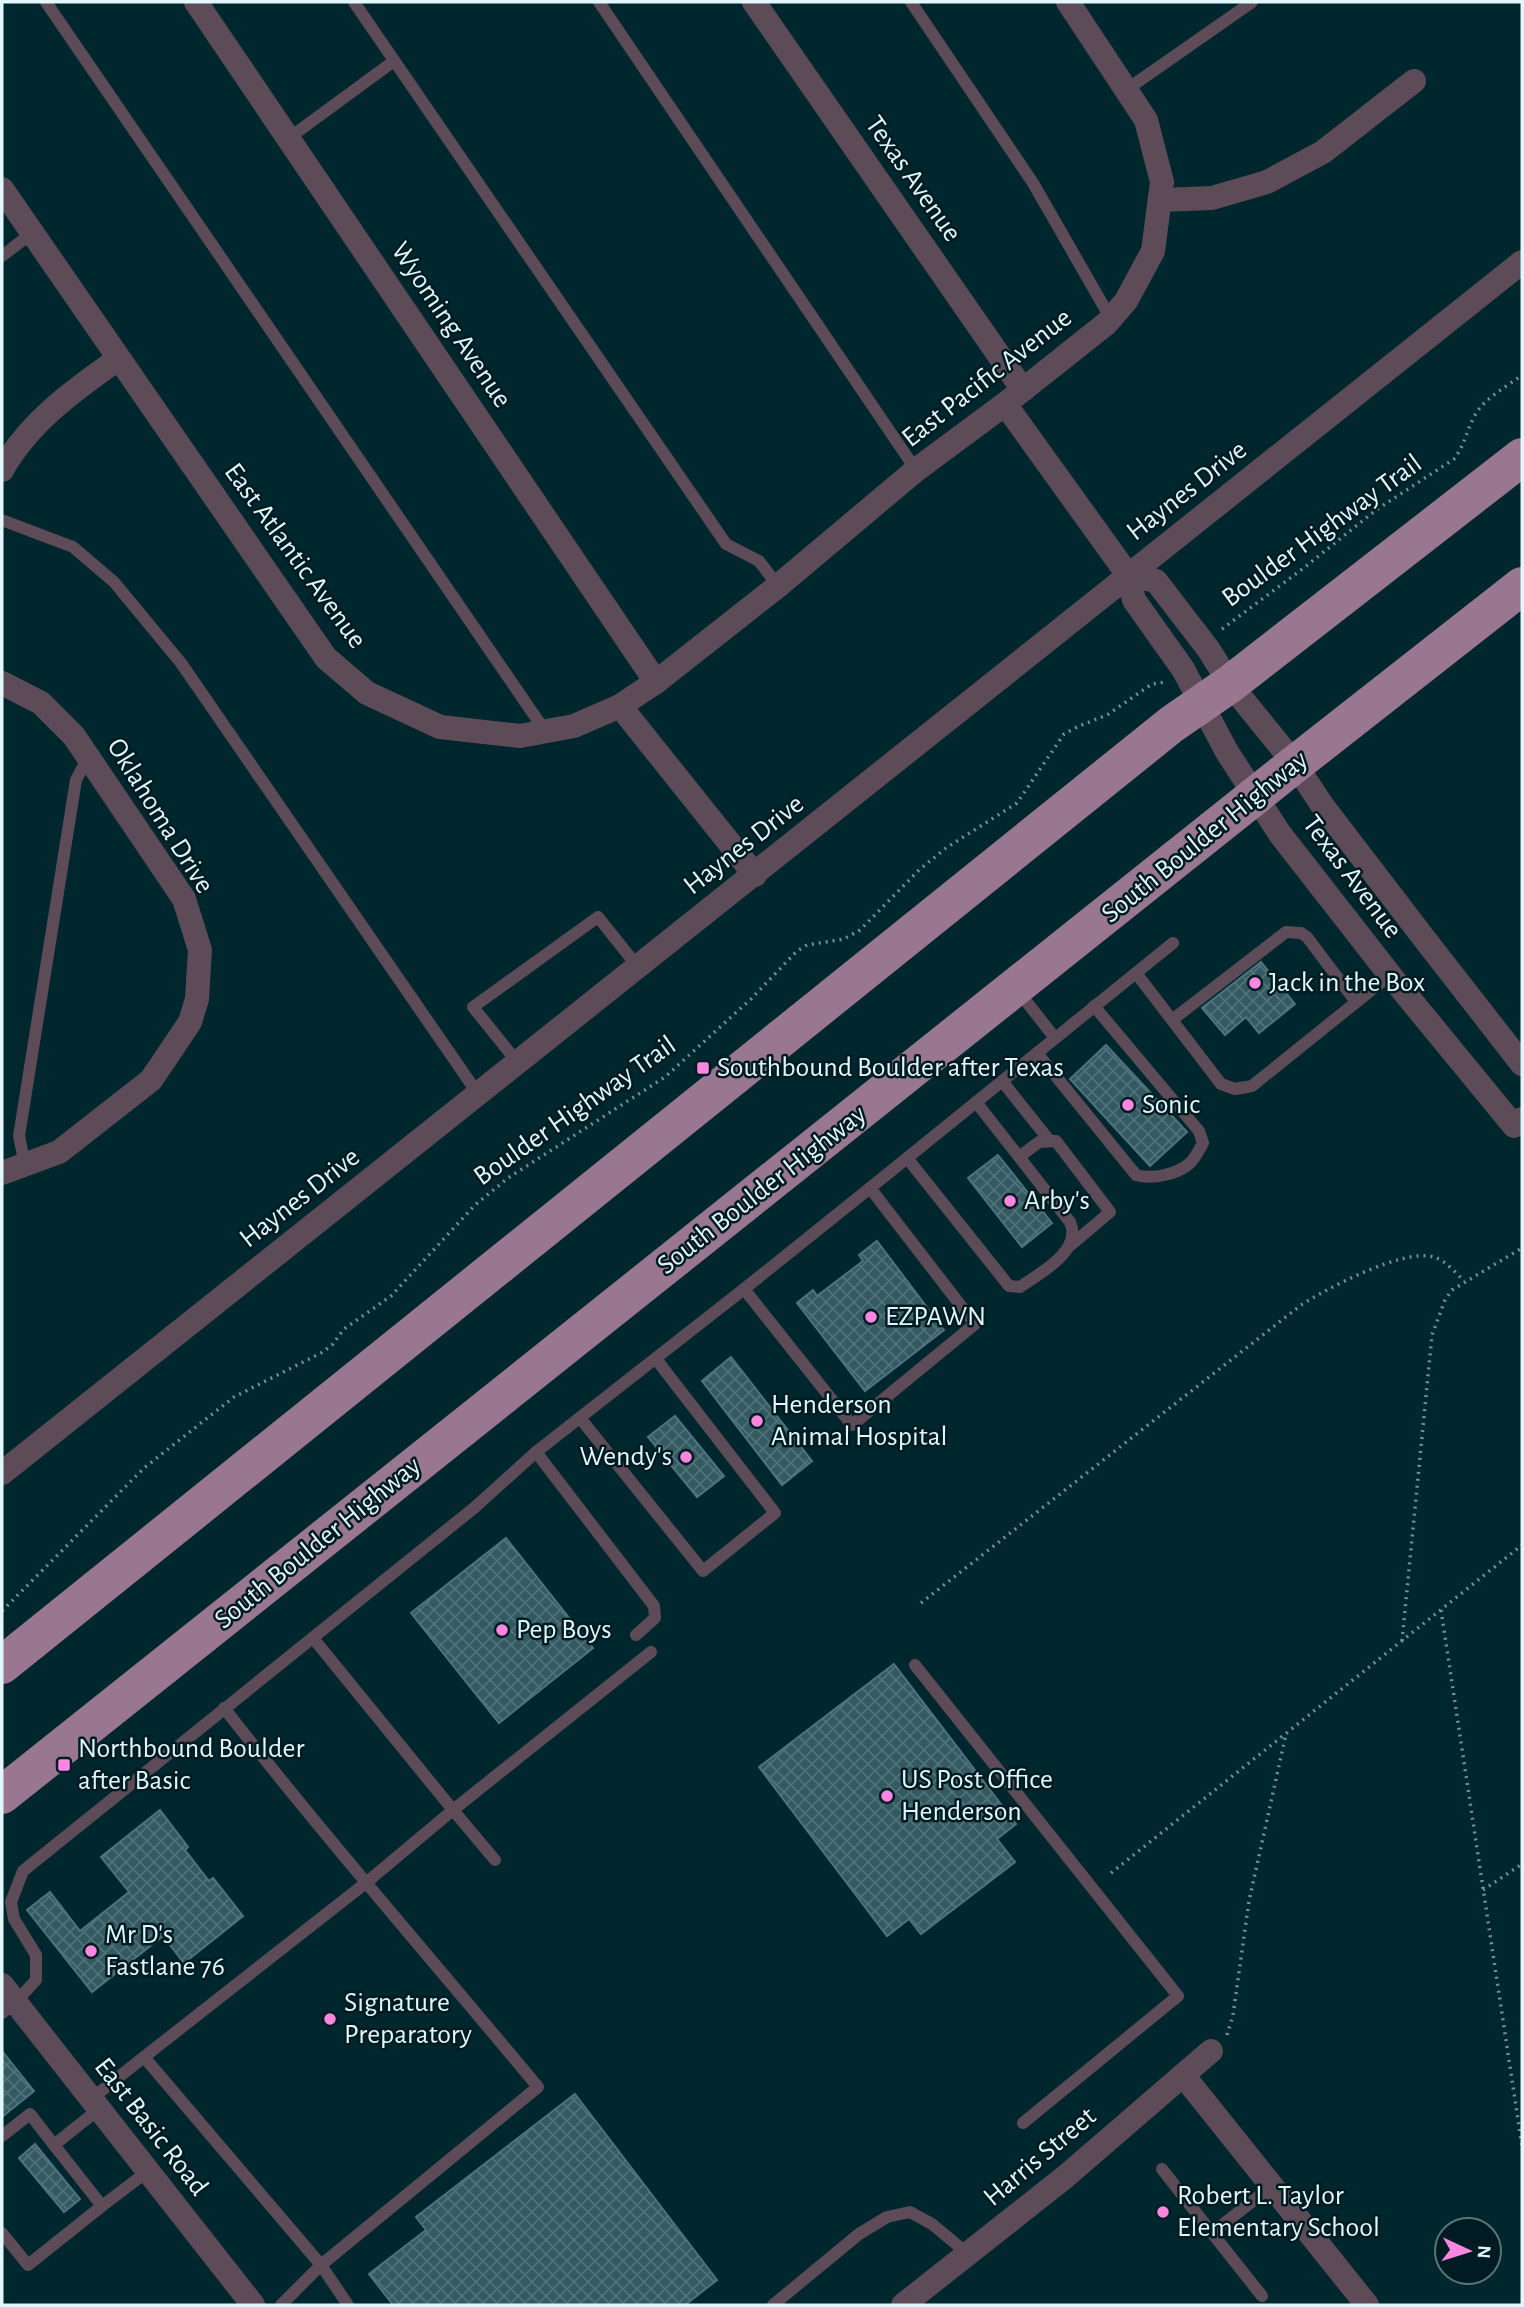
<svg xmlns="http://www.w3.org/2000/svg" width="1524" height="2307" viewBox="0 0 1524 2307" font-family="'Alegreya Sans',sans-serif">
  <defs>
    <pattern id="building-cross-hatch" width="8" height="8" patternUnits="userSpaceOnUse" patternTransform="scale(1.75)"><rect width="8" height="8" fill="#335961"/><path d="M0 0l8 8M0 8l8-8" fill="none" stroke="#507279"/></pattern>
  </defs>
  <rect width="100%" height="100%" fill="#00262e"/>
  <g fill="url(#building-cross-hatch)" stroke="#4d747c" stroke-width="2">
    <polygon points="1261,962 1295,1004 1259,1033 1246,1017 1225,1035 1202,1008"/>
    <polygon points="1106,1045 1187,1132 1150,1166 1070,1079"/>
    <polygon points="998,1155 1052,1223 1022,1247 968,1178"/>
    <polygon points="877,1241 944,1330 865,1391 797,1303 813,1290 817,1296 863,1261 859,1255"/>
    <polygon points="731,1357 812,1461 782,1485 702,1381"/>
    <polygon points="675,1416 724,1476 697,1497 648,1437"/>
    <polygon points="506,1538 593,1648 499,1723 411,1613"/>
    <polygon points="894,1664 1016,1824 997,1839 1015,1862 921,1934 909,1919 887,1936 759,1767"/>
    <polygon points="160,1810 188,1847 185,1850 209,1881 213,1878 243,1916 184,1963 163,1936 92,1992 27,1910 50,1892 80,1931 129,1892 101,1857"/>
    <polygon points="2,2051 34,2091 2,2117"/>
    <polygon points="575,2094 717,2280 685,2305 393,2305 369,2274 426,2230 416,2217"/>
    <polygon points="35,2144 80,2199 64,2212 19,2158"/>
  </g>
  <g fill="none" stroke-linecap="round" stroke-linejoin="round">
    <g stroke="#739096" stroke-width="3.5" stroke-dasharray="2 5" stroke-linecap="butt">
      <path d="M1222 629 1305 567 1376 510 1454 459C1464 446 1466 433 1473 419 1482 399 1505 388 1522 375"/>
      <path d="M921 1603 1301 1305C1328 1288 1403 1248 1434 1257 1446 1261 1456 1273 1464 1281"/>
      <polyline points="1441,1610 1522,2146"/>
      <polyline points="2,1611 144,1468 234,1397 321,1353 332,1345 344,1329 391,1296 475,1205 508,1178 665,1077 751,999 797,951 807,945 844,939 860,930 919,870 946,848 1017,803 1064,734 1079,726 1107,715 1152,684 1165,682"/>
      <polyline points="1402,1641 1432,1335 1445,1300 1452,1290 1522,1248"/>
      <polyline points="1111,1873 1522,1545"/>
      <polyline points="1483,1890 1522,1864"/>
      <polyline points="1227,2035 1233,2015 1249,1901 1286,1734"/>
    </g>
    <g stroke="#5d4c58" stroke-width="12">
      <polyline points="46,2 545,731"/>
      <polyline points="354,2 726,544 759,561 778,586"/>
      <polyline points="599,2 916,470"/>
      <polyline points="911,2 1033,183 1111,319"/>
      <polyline points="1126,90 1252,2"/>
      <polyline points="289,138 394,61"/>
      <polyline points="2,256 32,233"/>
      <polyline points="2,520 73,547 114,582 181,663 478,1094"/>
      <polyline points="1136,973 1221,1084 1235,1089 1252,1086 1390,975"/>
      <polyline points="1018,991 1055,1038"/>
      <polyline points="1172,1020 1286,932 1301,933 1307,937 1356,1002"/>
      <path d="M1037 1053 1136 1175C1152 1180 1178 1174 1190 1163 1196 1157 1199 1150 1203 1143L1199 1131 1094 1006"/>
      <polyline points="518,1063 473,1007 598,917 638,967"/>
      <polyline points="1002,1081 1049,1140"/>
      <polyline points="1019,1157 1039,1142 1056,1141 1110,1212 1071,1245"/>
      <path d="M907 1158 1009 1286 1020 1287C1040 1273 1083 1251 1070 1222L976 1102"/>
      <polyline points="25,1165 19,1136 76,780 88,757"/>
      <polyline points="870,1188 1173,943"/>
      <polyline points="580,1418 703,1571 775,1513 656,1359"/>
      <polyline points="536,1452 744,1289 852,1425 975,1324 870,1188 744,1289"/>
      <polyline points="915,1665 1178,1996 1023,2123"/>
      <path d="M224 1708C325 1837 433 1961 538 2087L321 2265 144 2057 367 1882 453 1810 313 1638"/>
      <polyline points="495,1860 453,1810 651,1652"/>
      <polyline points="2,2013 15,2003 36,1980 36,1955 14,1919 11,1902 23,1871 474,1508 536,1452 654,1606 655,1618 636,1635"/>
      <polyline points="91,2099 144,2057"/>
      <polyline points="2,2136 30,2114 54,2145 99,2109"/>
      <polyline points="1162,2169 1212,2233"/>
      <polyline points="102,2206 148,2171"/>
      <polyline points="2,2233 28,2265 102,2206 54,2145"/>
      <polyline points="1262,2296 1212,2233 1272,2186"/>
      <polyline points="281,2305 321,2265 348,2305"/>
      <polyline points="773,2305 859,2234 887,2217 910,2212 932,2224 968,2254"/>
    </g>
    <g stroke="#5d4c58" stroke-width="24">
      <polyline points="196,2 656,682"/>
      <polyline points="754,2 1023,390"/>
      <polyline points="2,189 326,658 367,693 440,727 520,736 574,726 620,706 656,682 778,586 916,470 1005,404 1107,323 1126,301 1153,251 1162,182 1146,120 1068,2"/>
      <polyline points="1161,200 1212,198 1267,182 1323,152 1414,81"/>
      <polyline points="1005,404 1128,575 1134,600 1183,669 1227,752 1280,834 1390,975 1514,1126 1522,1119"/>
      <path d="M2 470C29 422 74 390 118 359"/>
      <polyline points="1128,575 1156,581 1209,650 1230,684 1295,764 1322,805 1423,937 1522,1064"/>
      <polyline points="2,683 41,703 74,736 184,899 200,950 197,999 190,1022 151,1080 59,1152 2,1173"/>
      <polyline points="620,706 755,875"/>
      <polyline points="2,1473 1522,262"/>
      <polyline points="2,1985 253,2305"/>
      <polyline points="1183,2075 1367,2305"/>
      <polyline points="903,2305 1065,2177 1211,2051"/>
    </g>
    <g stroke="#9a7790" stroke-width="38">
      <polyline points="2,1665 1172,724 1230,684 1522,457"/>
      <polyline points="2,1795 1295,764 1522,586"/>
    </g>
  </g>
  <g fill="#fd86e1" stroke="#001c22" stroke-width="2.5">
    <circle cx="1255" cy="983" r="7"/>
    <rect x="696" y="1061" width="14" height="14" rx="3.5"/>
    <circle cx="1128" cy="1105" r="7"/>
    <circle cx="1010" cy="1201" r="7"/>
    <circle cx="871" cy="1317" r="7"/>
    <circle cx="757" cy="1421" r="7"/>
    <circle cx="686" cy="1457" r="7"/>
    <circle cx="502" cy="1630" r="7"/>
    <rect x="57" y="1758" width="14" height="14" rx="3.5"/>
    <circle cx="887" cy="1796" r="7"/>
    <circle cx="91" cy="1951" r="7"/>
    <circle cx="330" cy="2019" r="7"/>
    <circle cx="1163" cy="2212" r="7"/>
  </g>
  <g text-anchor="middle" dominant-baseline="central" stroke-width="5" stroke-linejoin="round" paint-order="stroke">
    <g font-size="28" fill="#e2f7fb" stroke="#001c22">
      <text transform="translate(913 179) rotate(55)">Texas Avenue</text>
      <text transform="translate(451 325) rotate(56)">Wyoming Avenue</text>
      <text transform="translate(987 378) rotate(-38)">East Pacific Avenue</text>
      <text transform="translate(1187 491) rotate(-38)">Haynes Drive</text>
      <text transform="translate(1322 531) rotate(-36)">Boulder Highway Trail</text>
      <text transform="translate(295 556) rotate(54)">East Atlantic Avenue</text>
      <text transform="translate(160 816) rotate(58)">Oklahoma Drive</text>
      <text transform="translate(1205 837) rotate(-39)">South Boulder Highway</text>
      <text transform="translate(744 845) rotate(-38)">Haynes Drive</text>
      <text transform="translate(1352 877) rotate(53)">Texas Avenue</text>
      <text transform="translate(575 1111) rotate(-35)">Boulder Highway Trail</text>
      <text transform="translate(762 1190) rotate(-38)">South Boulder Highway</text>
      <text transform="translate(300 1198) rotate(-38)">Haynes Drive</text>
      <text transform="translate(318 1543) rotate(-39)">South Boulder Highway</text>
      <text transform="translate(151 2127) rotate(52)">East Basic Road</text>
      <text transform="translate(1040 2157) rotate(-40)">Harris Street</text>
    </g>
    <g font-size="28" fill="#e2f7fb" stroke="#001c22" text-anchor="start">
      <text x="1269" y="983">Jack in the Box</text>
      <text x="717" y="1068">Southbound Boulder after Texas</text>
      <text x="1142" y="1105">Sonic</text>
      <text x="1024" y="1201">Arby's</text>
      <text x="885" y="1317">EZPAWN</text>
      <text x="771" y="1405">Henderson<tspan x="771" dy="32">Animal Hospital</tspan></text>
      <text x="672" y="1457" text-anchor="end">Wendy's</text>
      <text x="516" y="1630">Pep Boys</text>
      <text x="78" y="1749">Northbound Boulder<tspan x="78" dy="32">after Basic</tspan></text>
      <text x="901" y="1780">US Post Office<tspan x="901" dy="32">Henderson</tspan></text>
      <text x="105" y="1935">Mr D's<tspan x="105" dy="32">Fastlane 76</tspan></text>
      <text x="344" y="2003">Signature<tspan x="344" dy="32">Preparatory</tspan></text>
      <text x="1177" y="2196">Robert L. Taylor<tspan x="1177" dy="32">Elementary School</tspan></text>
    </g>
  </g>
  <rect width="1524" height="2307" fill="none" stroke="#e2f7fb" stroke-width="7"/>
  <g transform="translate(1468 2251) rotate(94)"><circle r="33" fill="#001c22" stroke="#5a7479" stroke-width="2"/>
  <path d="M0-5L12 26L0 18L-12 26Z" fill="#fd86e1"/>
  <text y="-10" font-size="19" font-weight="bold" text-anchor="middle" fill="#e2f7fb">N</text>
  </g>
</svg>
